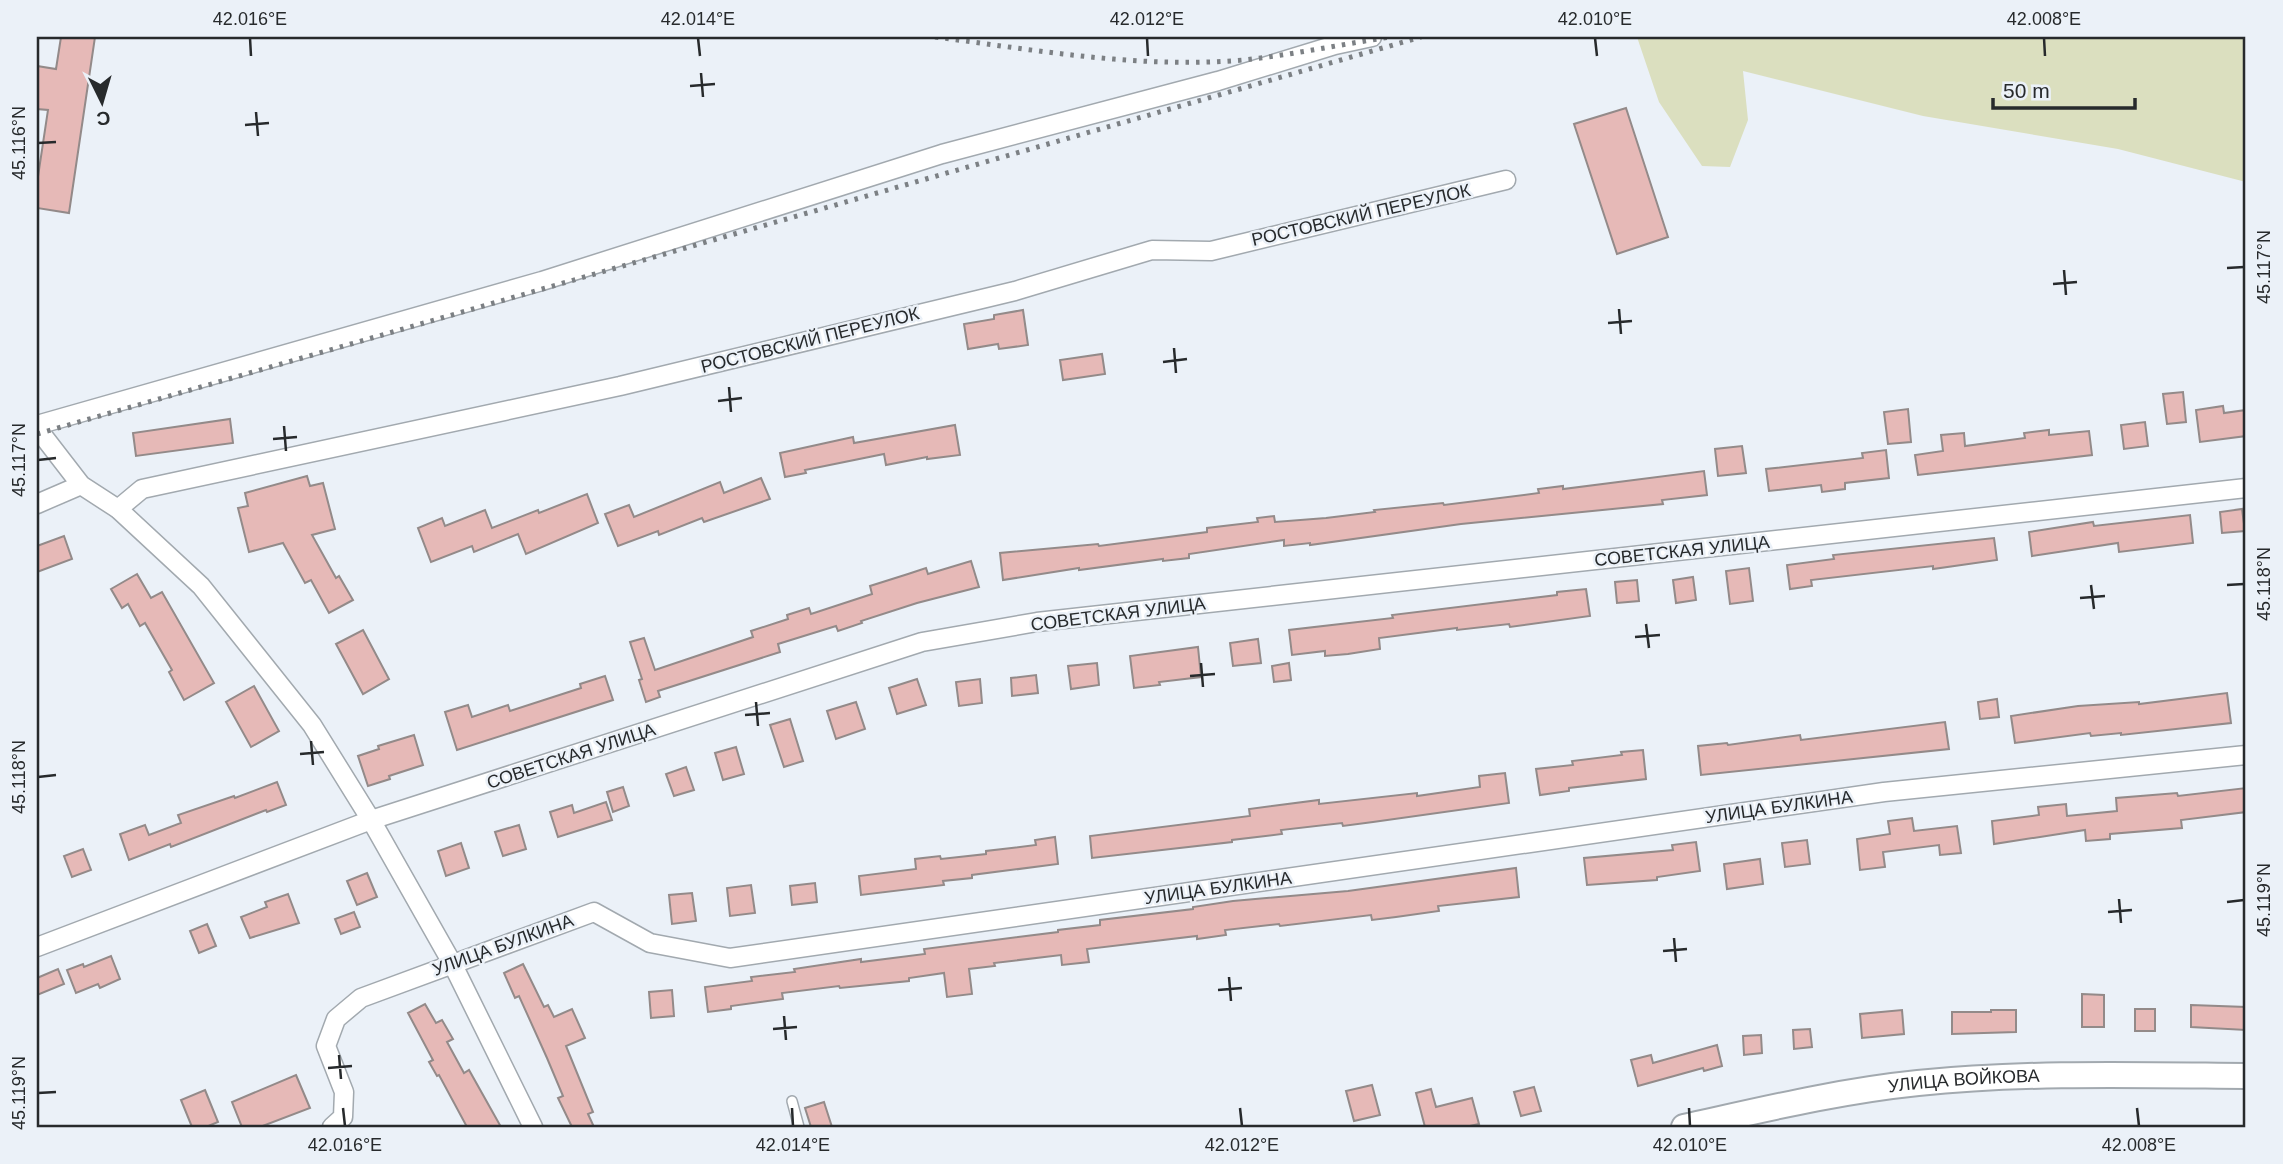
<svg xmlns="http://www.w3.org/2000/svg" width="2283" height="1164" viewBox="0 0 2283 1164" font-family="Arial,sans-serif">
  <rect width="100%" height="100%" fill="#ebf1f8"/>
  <polygon fill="#dbdfbf" points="1637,37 2246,37 2246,182 2118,149 1923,116 1743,71 1748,120 1730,167 1702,166 1659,102"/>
  <g fill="#e6b9b7" stroke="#938a89" stroke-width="2">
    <polygon points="61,37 95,37 69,213 37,208 37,183 48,110 37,109 37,66 56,69"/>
    <polygon points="1626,108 1668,237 1617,254 1574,124"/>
    <polygon points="1023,310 1028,345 999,349 998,344 968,349 964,324 994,319 994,315"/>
    <polygon points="1102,354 1105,374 1063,380 1060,360"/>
    <polygon points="2183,392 2186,422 2167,424 2163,394"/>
    <polygon points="2223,406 2224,413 2246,410 2246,436 2200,442 2196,410"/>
    <polygon points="1908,409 1911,442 1888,444 1884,412"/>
    <polygon points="230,419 233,443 136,456 133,433"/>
    <polygon points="2145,422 2148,446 2124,449 2121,425"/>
    <polygon points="955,425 960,455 927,459 927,457 886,465 884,454 805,470 806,473 785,477 780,453 853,437 854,443"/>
    <polygon points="2049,430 2049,435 2089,431 2092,455 1918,475 1915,455 1943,451 1941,435 1964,433 1965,446 2025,438 2024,433"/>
    <polygon points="1742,446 1746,473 1718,476 1715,449"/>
    <polygon points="1886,450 1889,478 1845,483 1845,489 1822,492 1821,485 1769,491 1766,469 1863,458 1862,453"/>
    <polygon points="1704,471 1707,495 1662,500 1663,504 1461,524 1310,545 1310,543 1284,546 1284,540 1189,554 1189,558 1163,561 1163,559 1079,570 1079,568 1003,580 1000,553 1098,544 1099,546 1207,532 1207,528 1258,522 1257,518 1274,516 1275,522 1326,518 1375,512 1374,510 1443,503 1444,505 1539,493 1538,489 1563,486 1563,489"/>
    <polygon points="307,476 310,486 323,483 335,529 312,535 336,578 339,576 353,600 329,613 311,580 305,583 283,543 249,552 238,508 248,506 245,493"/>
    <polygon points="761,478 770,499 704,522 702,518 659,535 658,531 618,546 605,514 629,505 634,517 720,482 724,493"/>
    <polygon points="587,494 598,523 526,554 518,534 474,552 472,546 431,562 418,528 442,518 445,526 485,510 492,528 538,510 539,513"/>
    <polygon points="2242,509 2245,531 2222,533 2220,512"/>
    <polygon points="2190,515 2193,543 2119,552 2118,543 2032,556 2029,532 2093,522 2094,526"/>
    <polygon points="64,536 72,559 37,572 37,546"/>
    <polygon points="1994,538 1997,560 1933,569 1933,566 1811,580 1812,586 1790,589 1787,565 1834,559 1833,555"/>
    <polygon points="971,561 979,587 917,603 861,621 862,623 838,631 836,626 778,644 780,652 658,691 660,697 646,702 639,680 642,679 630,642 644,638 655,670 753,637 751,631 788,619 787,615 809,608 811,614 872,594 870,586 908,574 926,568 928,574"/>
    <polygon points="1749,568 1753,601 1730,604 1726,571"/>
    <polygon points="137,574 151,598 162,592 214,683 184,700 169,672 172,670 145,623 140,626 128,604 122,608 111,589"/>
    <polygon points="1693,577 1696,600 1676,603 1673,580"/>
    <polygon points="1637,580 1639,601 1617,603 1615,582"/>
    <polygon points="1586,589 1590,616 1510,627 1509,624 1457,630 1457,628 1379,638 1380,649 1348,654 1325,656 1325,651 1292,655 1289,630 1393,618 1392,615 1557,595 1557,592"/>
    <polygon points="363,630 389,679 363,694 336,644"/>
    <polygon points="1258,639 1261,663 1233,666 1230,643"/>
    <polygon points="1198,647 1201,677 1159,682 1160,685 1134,688 1130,656"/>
    <polygon points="1097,663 1099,685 1071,689 1068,666"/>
    <polygon points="1289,663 1291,680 1274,682 1272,666"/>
    <polygon points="1036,675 1038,693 1012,696 1011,678"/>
    <polygon points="605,676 613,700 457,750 445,712 468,705 472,717 508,705 510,711 581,688 580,684"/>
    <polygon points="917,679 926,705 897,714 889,688"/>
    <polygon points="980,679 982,703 959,706 956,682"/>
    <polygon points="254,686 279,731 251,747 226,702"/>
    <polygon points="2227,693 2231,723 2121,735 2121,733 2091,736 2090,733 2015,743 2011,716 2078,706 2139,702 2139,704"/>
    <polygon points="1997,699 1999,717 1980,719 1978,702"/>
    <polygon points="856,702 865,729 836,739 827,711"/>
    <polygon points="790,719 803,761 784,767 770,725"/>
    <polygon points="1945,722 1949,749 1701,775 1698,746 1727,743 1728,745 1800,735 1801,740"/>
    <polygon points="414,735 423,765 389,776 390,779 368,786 358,756 379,749 378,746"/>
    <polygon points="736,747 744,774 723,780 715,753"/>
    <polygon points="1643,750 1646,779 1569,788 1569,791 1540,795 1536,769 1573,765 1572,761 1622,755 1621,752"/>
    <polygon points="686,767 694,790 674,796 666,774"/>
    <polygon points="1505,773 1509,803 1373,822 1343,826 1342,823 1281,830 1282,834 1232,840 1232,842 1092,858 1090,836 1250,816 1249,809 1319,800 1319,804 1417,793 1417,796 1480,787 1479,776"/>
    <polygon points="277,782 286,805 267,812 266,810 171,847 170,844 129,860 120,834 145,825 149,835 181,823 178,815 234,796 235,798"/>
    <polygon points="623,787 629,806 613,812 607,792"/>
    <polygon points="2246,788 2246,812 2181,820 2182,828 2110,834 2110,839 2086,841 2085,830 1994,844 1992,821 2039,815 2038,807 2066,804 2067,816 2117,811 2116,798 2177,793 2178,796"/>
    <polygon points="606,802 612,820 558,837 550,812 572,805 574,813"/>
    <polygon points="1912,818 1914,831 1957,826 1961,853 1940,855 1939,845 1883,852 1885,867 1860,870 1857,839 1890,834 1888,821"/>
    <polygon points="519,825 526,849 503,856 495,832"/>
    <polygon points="1055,837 1058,864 972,875 972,878 943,881 944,885 861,895 859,876 916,869 915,859 940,856 941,859 986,854 986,851 1036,845 1035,840"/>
    <polygon points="1807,840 1810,864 1785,867 1782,843"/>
    <polygon points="1696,842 1700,871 1657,877 1657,880 1587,885 1584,858 1673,850 1672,845"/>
    <polygon points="461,843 469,868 446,876 438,851"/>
    <polygon points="83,849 91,870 72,877 64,856"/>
    <polygon points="1760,859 1763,884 1727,889 1724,864"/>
    <polygon points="1516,868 1519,897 1438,906 1439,911 1396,917 1372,920 1371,915 1280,926 1279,924 1225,930 1226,935 1197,939 1197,936 1087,949 1089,962 1062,965 1061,955 994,963 995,966 969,969 972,994 947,997 944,973 909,978 909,981 840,988 839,986 782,993 783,999 731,1006 731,1009 708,1012 705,987 752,981 751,977 795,972 794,969 861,959 861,962 925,954 924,949 1058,932 1058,930 1100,925 1100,920 1193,909 1193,907 1233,901 1348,891"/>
    <polygon points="367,873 377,897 357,905 347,881"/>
    <polygon points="815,883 817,902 792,905 790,886"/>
    <polygon points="751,885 755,913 730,916 727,888"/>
    <polygon points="692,893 696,921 672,924 669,895"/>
    <polygon points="288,894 299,923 250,938 241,917 267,907 265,902"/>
    <polygon points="354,912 360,927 341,934 335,919"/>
    <polygon points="207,924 216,946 199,953 190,931"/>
    <polygon points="111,956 120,979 100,988 98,984 76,993 67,970 83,964 84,967"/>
    <polygon points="523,964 544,1007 548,1005 554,1017 572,1009 585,1038 566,1046 593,1112 588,1114 594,1127 572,1127 558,1098 563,1096 547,1058 519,996 515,998 504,973"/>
    <polygon points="58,969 64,984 37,995 37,978"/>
    <polygon points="672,990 674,1016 651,1018 649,992"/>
    <polygon points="2082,994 2104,995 2104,1027 2082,1027"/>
    <polygon points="425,1004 436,1023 442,1020 453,1039 447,1042 464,1073 469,1070 501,1127 467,1127 439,1075 437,1076 429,1062 433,1060 408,1013"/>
    <polygon points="2191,1005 2246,1007 2246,1030 2191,1027"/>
    <rect x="2135" y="1009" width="20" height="22"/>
    <polygon points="1902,1010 1904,1034 1862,1038 1860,1014"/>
    <polygon points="1991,1010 2016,1010 2016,1032 1952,1034 1952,1012 1991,1012"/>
    <polygon points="1810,1029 1812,1047 1794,1049 1793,1030"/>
    <polygon points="1761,1035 1762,1053 1744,1055 1743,1036"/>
    <polygon points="1717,1045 1722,1066 1704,1071 1703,1068 1638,1086 1631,1060 1651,1055 1653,1063"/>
    <polygon points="296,1075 310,1108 260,1127 242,1127 232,1102"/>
    <polygon points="1372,1085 1380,1115 1354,1121 1346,1091"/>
    <polygon points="1534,1087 1541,1111 1521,1116 1514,1092"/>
    <polygon points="1431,1089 1436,1107 1472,1098 1479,1124 1465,1127 1425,1127 1416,1093"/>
    <polygon points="205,1090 218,1122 206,1127 192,1127 181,1100"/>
    <polygon points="824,1102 832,1127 811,1127 805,1108"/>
  </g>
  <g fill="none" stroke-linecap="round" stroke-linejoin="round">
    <defs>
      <polyline id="lane" points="792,1101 799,1127"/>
      <g id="street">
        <polyline points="37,425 542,281 942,154 1218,81 1335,45 1372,37"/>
        <polyline points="37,428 81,485 118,509 201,586 312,725 371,820 452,963 533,1127"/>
        <polyline points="37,504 81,485"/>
        <polyline points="118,509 142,489 620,386 1015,291 1152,250 1211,251 1506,180"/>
        <polyline points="37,947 371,820 922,642 1037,622 2246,488"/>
        <polyline points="332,1127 343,1117 344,1092 326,1046 336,1019 361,998 594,912 650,943 730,958 1884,792 2246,755"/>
      </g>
      <g id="secondary">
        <path id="s1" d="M1684 1127C1761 1110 1839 1091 1918 1083 2026 1072 2137 1075 2246 1076"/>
      </g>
    </defs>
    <use href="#lane" stroke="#a2a9af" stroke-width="12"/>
    <use href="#street" stroke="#a2a9af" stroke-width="21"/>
    <use href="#secondary" stroke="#a2a9af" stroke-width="28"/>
    <use href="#lane" stroke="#fff" stroke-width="9"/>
    <use href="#street" stroke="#fff" stroke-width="18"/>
    <use href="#secondary" stroke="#fff" stroke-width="24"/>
    <g stroke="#7c8084" stroke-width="5" stroke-dasharray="3.5 7" stroke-linecap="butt">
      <path d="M935 37C1036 50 1140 69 1243 60 1292 55 1342 44 1391 37"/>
      <polyline points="37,434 1421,37"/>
    </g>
  </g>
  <path fill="none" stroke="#272a2c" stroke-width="2.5" d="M250 38 251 56M698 38 700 56M1147 38 1148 56M1595 38 1597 56M2044 38 2045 56M701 73 703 97M690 86 715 84M256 112 258 136M245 125 269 123M38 143 56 142M2227 268 2244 267M2064 270 2066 295M2053 284 2077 282M1619 309 1621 334M1608 323 1632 321M1174 348 1176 373M1163 362 1187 359M729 387 731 412M718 401 742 398M284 426 286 451M273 439 297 437M38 460 56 458M2091 585 2094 609M2227 585 2244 584M2080 598 2105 596M1646 624 1649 648M1635 637 1660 635M1201 663 1203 687M1190 676 1215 674M756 702 758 726M745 715 770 713M311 741 313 765M300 754 324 752M38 777 56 775M2119 899 2121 923M2227 902 2244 900M2108 912 2132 910M1674 938 1676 962M1663 951 1687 949M1229 977 1231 1001M1218 990 1242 988M784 1016 786 1040M773 1029 797 1027M339 1055 341 1079M328 1068 352 1066M38 1093 56 1092M343 1108 345 1126M792 1108 793 1126M1240 1108 1242 1126M1689 1108 1690 1126M2137 1108 2139 1126"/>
  <g text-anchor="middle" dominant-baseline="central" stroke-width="5" stroke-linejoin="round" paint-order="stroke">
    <g font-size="18" fill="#272a2c" stroke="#ebf1f8">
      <text transform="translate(1361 215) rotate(-13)">РОСТОВСКИЙ ПЕРЕУЛОК</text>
      <text transform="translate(810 340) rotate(-14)">РОСТОВСКИЙ ПЕРЕУЛОК</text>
      <text transform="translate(1682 551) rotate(-6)">СОВЕТСКАЯ УЛИЦА</text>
      <text transform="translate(1118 614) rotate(-7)">СОВЕТСКАЯ УЛИЦА</text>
      <text transform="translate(571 756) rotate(-18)">СОВЕТСКАЯ УЛИЦА</text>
      <text transform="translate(1779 807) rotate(-8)">УЛИЦА БУЛКИНА</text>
      <text transform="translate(1218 888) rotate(-8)">УЛИЦА БУЛКИНА</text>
      <text transform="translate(503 945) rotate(-20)">УЛИЦА БУЛКИНА</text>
      <text stroke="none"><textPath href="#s1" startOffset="284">УЛИЦА ВОЙКОВА</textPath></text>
    </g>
  </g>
  <rect width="2283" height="1164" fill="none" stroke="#ebf1f8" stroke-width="77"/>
  <g transform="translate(102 102) rotate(175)" stroke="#ebf1f8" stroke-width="5" paint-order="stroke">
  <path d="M0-5L12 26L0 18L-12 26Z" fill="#272a2c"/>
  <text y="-10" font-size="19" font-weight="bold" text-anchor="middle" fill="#272a2c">С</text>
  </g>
  <path d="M1993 98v10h142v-10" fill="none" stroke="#272a2c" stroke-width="3.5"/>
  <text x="2003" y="98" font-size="21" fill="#272a2c" stroke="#ebf1f8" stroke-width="5" paint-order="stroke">50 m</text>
  <rect x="38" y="38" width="2206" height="1088" fill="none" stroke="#272a2c" stroke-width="2.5"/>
  <g font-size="18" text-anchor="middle" fill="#272a2c">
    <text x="250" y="25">42.016°E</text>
    <text x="698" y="25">42.014°E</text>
    <text x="1147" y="25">42.012°E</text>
    <text x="1595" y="25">42.010°E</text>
    <text x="2044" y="25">42.008°E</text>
    <text transform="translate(19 143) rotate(-90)" y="6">45.116°N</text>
    <text transform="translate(2264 267) rotate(-90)" y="6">45.117°N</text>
    <text transform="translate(19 460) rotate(-90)" y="6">45.117°N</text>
    <text transform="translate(2264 584) rotate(-90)" y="6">45.118°N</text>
    <text transform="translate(19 777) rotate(-90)" y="6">45.118°N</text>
    <text transform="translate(2264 900) rotate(-90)" y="6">45.119°N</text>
    <text transform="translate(19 1093) rotate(-90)" y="6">45.119°N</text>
    <text x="345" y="1151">42.016°E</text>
    <text x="793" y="1151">42.014°E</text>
    <text x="1242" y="1151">42.012°E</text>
    <text x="1690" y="1151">42.010°E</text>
    <text x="2139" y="1151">42.008°E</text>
  </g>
</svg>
